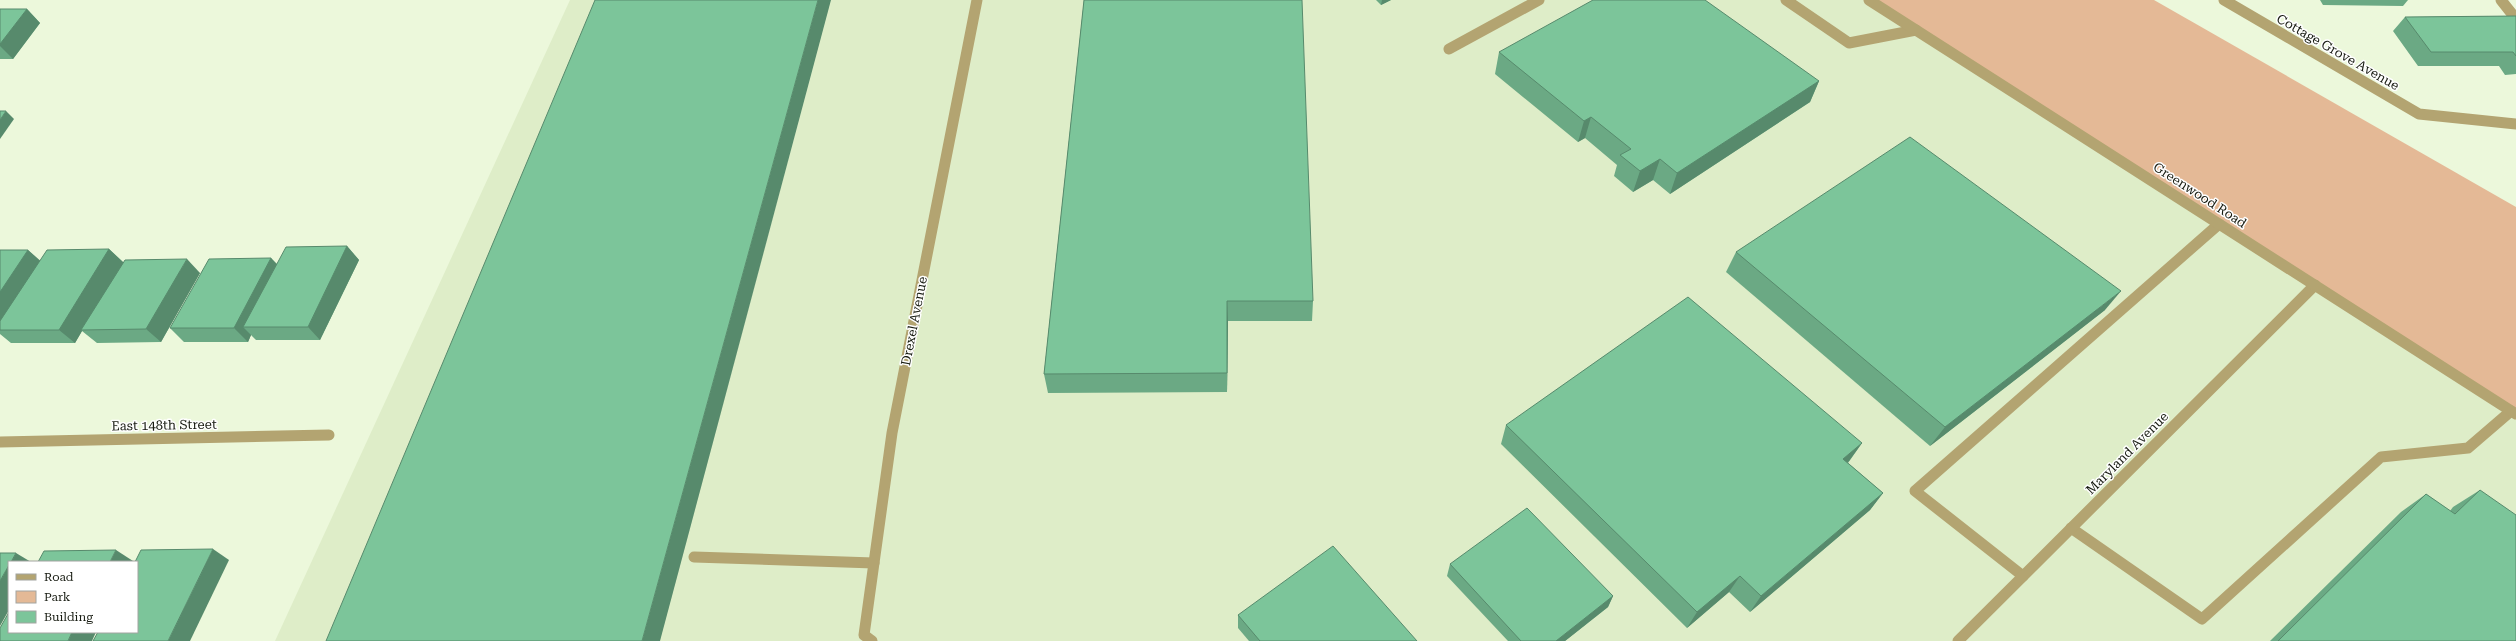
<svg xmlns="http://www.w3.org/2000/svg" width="2516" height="641" viewBox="0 0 2516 641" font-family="'Roboto Serif',serif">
  <rect width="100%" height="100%" fill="#ecf8db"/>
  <polygon fill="#deedc8" points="570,0 1867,0 2516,415 2516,641 275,641"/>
  <polygon fill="#e4b996" points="1870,0 2154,0 2516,207 2516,412"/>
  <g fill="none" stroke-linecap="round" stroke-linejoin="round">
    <g stroke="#b3a471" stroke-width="11">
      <polyline points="1786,0 1849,43 1916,30"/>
      <polyline points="2501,0 2516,19"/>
      <polyline points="1449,49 1539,0"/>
      <polyline points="2071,528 2202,619 2381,457 2468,448 2511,411"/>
      <polyline points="694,557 874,563"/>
      <polyline points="2023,576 1915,491 2219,224"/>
    </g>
    <g stroke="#b3a471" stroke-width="11">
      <polyline points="2224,0 2419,114 2516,124"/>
      <polyline points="0,442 329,435"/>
      <polyline points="872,641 864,635 892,433 977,0"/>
      <polyline points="1958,641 2315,285"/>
    </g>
    <polyline stroke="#b3a471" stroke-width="11" points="1869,0 2516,414"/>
  </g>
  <g fill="#6ba984">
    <polygon points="1084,0 1313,301 1312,321 1228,321 1227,392 1048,393 1044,374"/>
    <polygon points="1376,0 1391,0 1381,5"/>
    <polygon points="2320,0 2408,0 2403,6 2323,5"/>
    <polygon points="0,9 27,9 40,23 13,59 0,59"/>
    <polygon points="2516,16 2516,74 2505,75 2499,66 2418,66 2393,31 2405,17"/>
    <polygon points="1499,52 1819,81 1810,102 1670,194 1653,180 1633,192 1614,176 1617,165 1585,138 1578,142 1495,74"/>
    <polygon points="347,246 359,260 320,340 256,340 251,335 248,342 184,342 170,328 271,258 277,264"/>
    <polygon points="109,249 123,262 200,273 161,342 97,343 82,331 75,343 11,343 0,334 0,250 28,250 40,261"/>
    <polygon points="1736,252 2105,310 1930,446 1726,272"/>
    <polygon points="1506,425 1862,443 1848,463 1883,493 1870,510 1750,612 1729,592 1687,628 1501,444"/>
    <polygon points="2480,490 2516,641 2270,641 2401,512 2426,494 2450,511 2453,507"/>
    <polygon points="1450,564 1613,596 1608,607 1565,641 1508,641 1447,576"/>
    <polygon points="1238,615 1417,641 1249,641 1238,628"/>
  </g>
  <g fill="#578a6c">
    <polygon points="818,0 831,0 660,641 642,641"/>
    <polygon points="1382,0 1391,0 1381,5"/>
    <polygon points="27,9 40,23 13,59 0,46 0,44"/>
    <polygon points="1819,81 1810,102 1670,194 1677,173"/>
    <polygon points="6,111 14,119 0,139 0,120"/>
    <polygon points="1591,117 1585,138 1578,142 1584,121"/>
    <polygon points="1660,159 1653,180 1633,192 1640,171"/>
    <polygon points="347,246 359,260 320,340 308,327"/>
    <polygon points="109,249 124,263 81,330 82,331 75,343 59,330"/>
    <polygon points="28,250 44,264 0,330 0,292"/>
    <polygon points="271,258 284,272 243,327 251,335 248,342 234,328"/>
    <polygon points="187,259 200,273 161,342 146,329"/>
    <polygon points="2121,291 2105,310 1930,446 1945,427"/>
    <polygon points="1227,301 1228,321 1227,392"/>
    <polygon points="1862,443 1849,461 1831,477 1843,459"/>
    <polygon points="1883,493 1870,510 1750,612 1761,596"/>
    <polygon points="213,549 229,560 190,641 168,641"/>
    <polygon points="116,550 133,561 133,562 110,562"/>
    <polygon points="16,553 31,562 11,562"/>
    <polygon points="9,565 9,610 0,626 0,581"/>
    <polygon points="1740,576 1729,592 1687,628 1697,612"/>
    <polygon points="1613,596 1608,607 1565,641 1556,641"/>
    <polygon points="72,632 96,632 92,641 68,641"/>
  </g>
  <g fill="#7cc59a" stroke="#578a6c">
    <polygon points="595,0 818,0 642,641 326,641"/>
    <polygon points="1084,0 1302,0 1313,301 1227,301 1227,373 1044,374"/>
    <polygon points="1593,0 1705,0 1819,81 1677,173 1660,159 1640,171 1620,155 1631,149 1591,117 1584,121 1499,52"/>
    <polygon points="0,9 27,9 0,44"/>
    <polygon points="2516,16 2516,56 2513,52 2431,52 2405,17"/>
    <polygon points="0,111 6,111 0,120"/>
    <polygon points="1910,137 2121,291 1945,427 1736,252"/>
    <polygon points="347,246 308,327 243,327 286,247"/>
    <polygon points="109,249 59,330 0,330 0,321 47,250"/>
    <polygon points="0,250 28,250 0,292"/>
    <polygon points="271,258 234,328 170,328 209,259"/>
    <polygon points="187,259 146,329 81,330 125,260"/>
    <polygon points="1688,297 1862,443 1843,459 1883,493 1761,596 1740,576 1697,612 1506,425"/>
    <polygon points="2480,490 2516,515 2516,641 2278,641 2426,494 2455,514"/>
    <polygon points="1527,508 1613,596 1556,641 1521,641 1450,564"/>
    <polygon points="1333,546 1417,641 1260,641 1238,615"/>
    <polygon points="213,549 168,641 93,641 98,632 137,632 137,562 135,562 141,550"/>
    <polygon points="116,550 110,562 38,562 44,551"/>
    <polygon points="0,553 16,553 11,562 9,562 9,565 0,581"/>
    <polygon points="9,612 9,632 72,632 68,641 0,641 0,628"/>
  </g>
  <g text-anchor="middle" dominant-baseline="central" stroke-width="3" stroke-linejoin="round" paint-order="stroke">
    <g font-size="13" fill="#171b11" stroke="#fff">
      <text transform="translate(2338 52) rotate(30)">Cottage Grove Avenue</text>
      <text transform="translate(2200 195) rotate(33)">Greenwood Road</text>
      <text transform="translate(914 321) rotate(-79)">Drexel Avenue</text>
      <text transform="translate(164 425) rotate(-1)">East 148th Street</text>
      <text transform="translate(2127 453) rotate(-45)">Maryland Avenue</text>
    </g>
  </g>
  <rect x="8" y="561" width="130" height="72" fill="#ffffff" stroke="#a2a4a0"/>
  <rect x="16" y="574" width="20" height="6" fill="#b3a471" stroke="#a2a4a0"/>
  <text x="44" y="581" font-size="12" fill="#171b11">Road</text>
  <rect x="16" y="591" width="20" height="12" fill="#e4b996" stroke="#a2a4a0"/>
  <text x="44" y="601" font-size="12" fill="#171b11">Park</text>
  <rect x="16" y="611" width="20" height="12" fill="#7cc59a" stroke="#a2a4a0"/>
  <text x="44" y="621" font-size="12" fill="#171b11">Building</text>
</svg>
